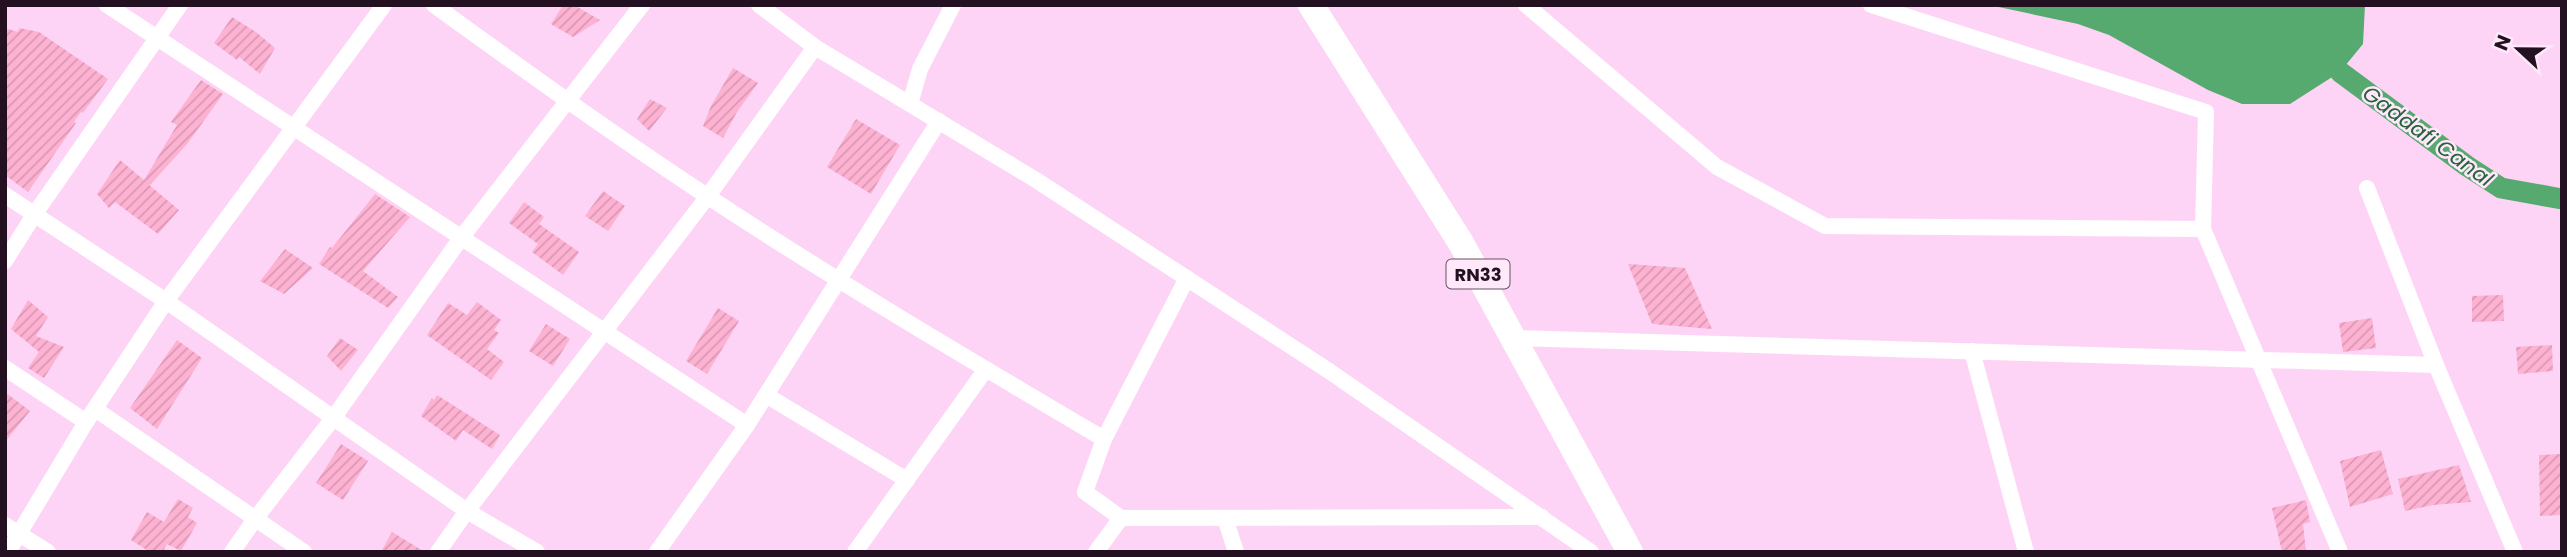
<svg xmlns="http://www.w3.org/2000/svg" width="2567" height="557" viewBox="0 0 2567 557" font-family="Poppins,sans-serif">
  <defs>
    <pattern id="building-hatch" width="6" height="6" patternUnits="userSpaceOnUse" patternTransform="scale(1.75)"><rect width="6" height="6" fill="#fdb2d2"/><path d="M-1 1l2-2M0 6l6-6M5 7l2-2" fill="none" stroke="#d998b4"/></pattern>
  </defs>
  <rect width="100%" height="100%" fill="#fed4f6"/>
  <polygon fill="#56aa70" points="1989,5 2365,5 2363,44 2340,72 2290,104 2242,104 2208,90 2109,35 2078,24"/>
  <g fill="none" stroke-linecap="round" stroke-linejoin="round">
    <polyline stroke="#56aa70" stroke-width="21" points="2340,72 2467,166 2501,188 2562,199"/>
  </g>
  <g fill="url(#building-hatch)">
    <polygon points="563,5 574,5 600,20 573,37 551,24"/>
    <polygon points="232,17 256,32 275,48 260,74 239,57 237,60 214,43"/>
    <polygon points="5,28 18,32 19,28 39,32 108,79 83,113 81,112 74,122 76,123 28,192 5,175"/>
    <polygon points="733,68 758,83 737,112 723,138 703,126 711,106"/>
    <polygon points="201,80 223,94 188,143 150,185 148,184 179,210 158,234 115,202 109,208 97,194 120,160 144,180 177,125 171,122"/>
    <polygon points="650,99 667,108 649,131 637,119"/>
    <polygon points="856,119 900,145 871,194 827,167"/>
    <polygon points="603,191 625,206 608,231 585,216"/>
    <polygon points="375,194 410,217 363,271 398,297 388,308 319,264 330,247 332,248"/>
    <polygon points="524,202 544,217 539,224 579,252 563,275 532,252 538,244 509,223"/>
    <polygon points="285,249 313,268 284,294 260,281"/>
    <polygon points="1628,264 1685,268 1712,329 1652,324"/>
    <polygon points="2503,295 2504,321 2472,322 2472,296"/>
    <polygon points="28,300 48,317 36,336 64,347 44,378 28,368 39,352 11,329"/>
    <polygon points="477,302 501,320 494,330 499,333 487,349 504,362 491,380 427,335 448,303 467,315"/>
    <polygon points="718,308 739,321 707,374 686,361"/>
    <polygon points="2372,318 2376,348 2343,352 2339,323"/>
    <polygon points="546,324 570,339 553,366 529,351"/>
    <polygon points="340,338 358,350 341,371 327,356"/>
    <polygon points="177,340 202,358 157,429 130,408"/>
    <polygon points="2552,345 2553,371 2518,374 2516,347"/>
    <polygon points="5,392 30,411 5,442"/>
    <polygon points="437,395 500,435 492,449 463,430 456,441 421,416 432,398 434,400"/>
    <polygon points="341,444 368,461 343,500 316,483"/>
    <polygon points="2381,450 2393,494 2350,507 2340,461"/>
    <polygon points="2562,454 2562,515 2540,516 2539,455"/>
    <polygon points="2459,465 2471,502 2433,505 2405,511 2398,479"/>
    <polygon points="178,499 193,508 188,517 197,523 181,551 167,544 163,552 150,552 131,540 147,512 164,522"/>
    <polygon points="2306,500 2310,522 2303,524 2306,552 2282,552 2272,508"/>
    <polygon points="392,532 425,552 381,552"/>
  </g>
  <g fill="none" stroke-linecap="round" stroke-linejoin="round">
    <g stroke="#fff" stroke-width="16">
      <polyline points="107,5 747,425"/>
      <path d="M434 5C524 70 614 135 707 196 836 281 970 360 1104 439"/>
      <polyline points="759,5 815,47 1036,180 1329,371 1591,552"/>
      <polyline points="1526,5 1717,167 1825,226 2203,229"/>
      <polyline points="1871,5 2206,112 2203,229 2340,552"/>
      <polyline points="910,104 920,69 953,5"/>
      <polyline points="2367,188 2436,365 2515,552"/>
      <polyline points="5,195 166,301 467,511 537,552"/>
      <polyline points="5,261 34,215 180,5"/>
      <polyline points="1187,278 1104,439 1085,492 1121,518 1542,517"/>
      <polyline points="1513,338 2436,365"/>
      <polyline points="1972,351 2026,552"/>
      <polyline points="5,368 86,422"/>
      <polyline points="766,395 907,480"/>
      <polyline points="95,409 304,552"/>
      <polyline points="1225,518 1236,552"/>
      <polyline points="5,525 48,552"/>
      <polyline points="8,552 86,422 166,301 384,5"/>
      <polyline points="232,552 255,519 334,417 461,238 642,5"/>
      <polyline points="438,552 467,511 708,196 815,47"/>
      <polyline points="657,552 747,425 939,121"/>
      <polyline points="855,552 986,369"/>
      <polyline points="1096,552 1121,518"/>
    </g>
    <polyline stroke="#fff" stroke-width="26" points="1311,5 1461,243 1630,552"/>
  </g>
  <g text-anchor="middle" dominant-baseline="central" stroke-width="5" stroke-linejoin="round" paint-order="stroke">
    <rect fill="#fee8fa" stroke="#655262" stroke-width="2" x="1446.5" y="259.5" width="63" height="29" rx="5"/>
    <g font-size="18" font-weight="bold" fill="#231121">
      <text x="1478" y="274">RN33</text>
    </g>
    <g font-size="21" font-style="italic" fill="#27633b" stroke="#fee8fa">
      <text transform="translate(2428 136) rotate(36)">Gaddafi Canal</text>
    </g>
  </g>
  <rect width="2567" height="557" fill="none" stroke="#231121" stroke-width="14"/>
  <g transform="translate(2518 49) rotate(292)" stroke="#fee8fa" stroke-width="5" paint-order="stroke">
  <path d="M0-5L12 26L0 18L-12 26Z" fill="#231121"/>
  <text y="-10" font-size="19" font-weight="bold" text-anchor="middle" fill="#231121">N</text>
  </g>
</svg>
